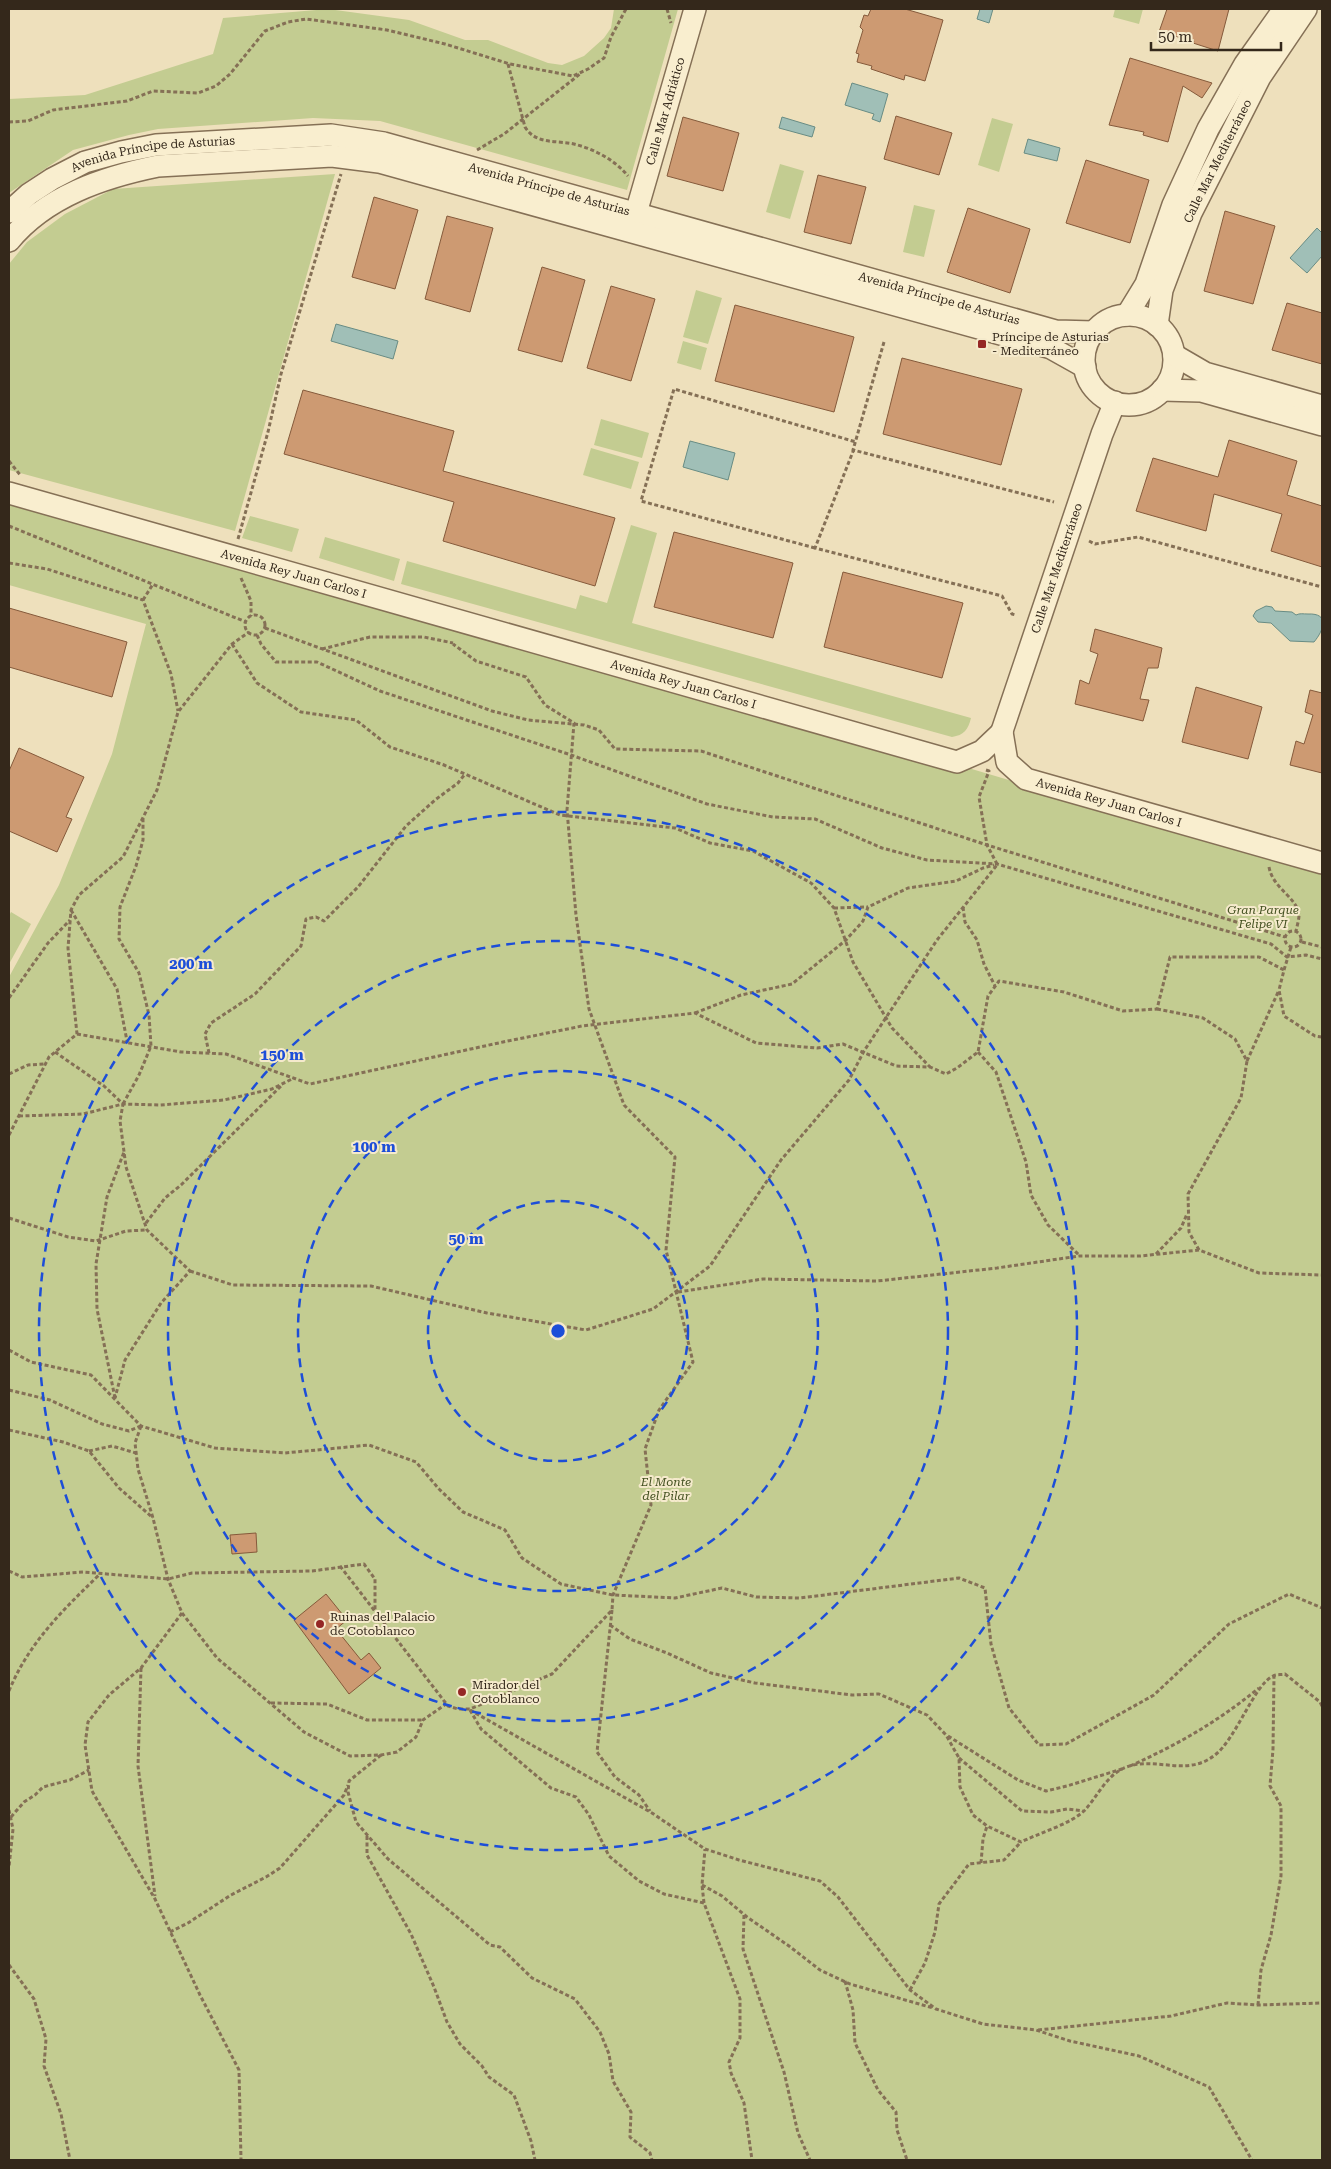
<svg xmlns="http://www.w3.org/2000/svg" width="1331" height="2169" viewBox="0 0 1331 2169" font-family="'Roboto Serif',serif">
  <rect width="100%" height="100%" fill="#eee0bc"/>
  <g fill="#c3cc91">
    <polygon points="328,9 409,20 465,40 488,40 548,63 562,65 584,56 604,38 611,28 614,9 678,9 627,190 380,121 313,118 158,129 129,135 73,150 9,193 9,99 85,95 213,54 223,18"/>
    <polygon points="1115,9 1143,9 1139,24 1113,17"/>
    <polygon points="992,118 1013,124 999,172 978,165"/>
    <polygon points="780,164 804,171 790,219 766,212"/>
    <polygon points="335,174 235,531 9,470 9,264 27,242 65,214 113,189"/>
    <polygon points="914,205 935,210 924,257 903,252"/>
    <polygon points="696,290 722,298 708,344 683,337"/>
    <polygon points="683,341 707,348 701,370 677,363"/>
    <polygon points="601,419 649,433 642,458 594,445"/>
    <polygon points="591,448 639,462 631,489 583,475"/>
    <polygon points="9,503 965,767 1322,873 1322,2160 9,2160 9,977 59,885 112,754 146,624 9,585"/>
    <polygon points="250,516 299,529 292,552 242,538"/>
    <path d="M631 525 657 533 632 623 971 718C968 730 964 735 952 737L401 584 407 561 576 609 580 595 607 603Z"/>
    <polygon points="325,537 400,559 394,581 319,558"/>
    <polygon points="11,912 31,924 9,964 9,916"/>
  </g>
  <g fill="#a0bfb7" stroke="#688c84">
    <polygon points="980,9 993,9 989,23 977,19"/>
    <polygon points="852,83 888,94 880,122 872,119 874,114 845,105"/>
    <polygon points="782,117 815,127 812,137 779,128"/>
    <polygon points="1028,139 1060,148 1057,161 1024,153"/>
    <polygon points="1317,228 1322,233 1322,256 1307,273 1290,258"/>
    <polygon points="336,324 398,341 393,359 331,341"/>
    <polygon points="690,441 735,453 728,480 683,467"/>
    <path d="M1266 606 1272 607 1275 611 1292 612 1296 615C1300 613 1303 614 1308 614 1330 613 1324 630 1314 642L1290 641 1271 623 1258 622 1253 616 1256 611Z"/>
  </g>
  <g fill="#cd9a72" stroke="#855a3b">
    <polygon points="871,9 905,9 943,20 925,81 905,75 904,80 871,69 872,66 857,62 859,54 856,53 863,30 860,27 864,15 868,16"/>
    <polygon points="1167,9 1229,9 1218,51 1193,43 1194,41 1159,32"/>
    <polygon points="1130,58 1212,83 1202,98 1183,86 1168,142 1143,135 1144,132 1109,125"/>
    <polygon points="896,116 952,133 939,175 884,159"/>
    <polygon points="683,117 739,133 723,191 667,176"/>
    <polygon points="1086,160 1149,180 1130,243 1066,223"/>
    <polygon points="818,175 866,187 851,244 804,232"/>
    <polygon points="374,197 418,210 395,289 352,277"/>
    <polygon points="968,208 1030,229 1010,293 947,272"/>
    <polygon points="1225,211 1275,226 1253,304 1204,291"/>
    <polygon points="447,216 493,228 470,312 425,299"/>
    <polygon points="542,267 585,280 562,362 518,350"/>
    <polygon points="611,286 655,299 631,381 587,368"/>
    <polygon points="1287,303 1322,313 1322,364 1272,350"/>
    <polygon points="735,305 854,337 834,412 715,381"/>
    <polygon points="902,358 1022,389 1001,465 883,434"/>
    <polygon points="303,390 454,431 443,471 615,518 595,586 443,541 454,502 284,454"/>
    <polygon points="1229,440 1297,461 1287,495 1322,506 1322,567 1271,551 1282,514 1214,494 1206,531 1136,511 1153,458 1218,477"/>
    <polygon points="674,532 793,563 773,638 654,607"/>
    <polygon points="843,572 963,603 942,678 824,647"/>
    <polygon points="9,608 127,642 112,697 9,667"/>
    <polygon points="1095,629 1162,648 1158,668 1148,668 1140,699 1149,700 1143,721 1075,704 1080,680 1089,684 1098,654 1090,651"/>
    <polygon points="1196,687 1262,707 1248,759 1182,742"/>
    <polygon points="1310,690 1322,693 1322,773 1290,765 1296,741 1304,744 1313,715 1305,712"/>
    <polygon points="19,748 84,777 66,817 72,819 57,852 9,831 9,771"/>
    <polygon points="256,1533 257,1552 232,1554 230,1535"/>
    <polygon points="326,1594 347,1620 336,1629 361,1660 369,1653 381,1668 349,1694 294,1620"/>
  </g>
  <g fill="none" stroke-linecap="round" stroke-linejoin="round">
    <defs>
      <g id="minor">
        <path id="s1" d="M9 212 29 194 52 179 85 162 121 152 156 145 331 135 384 143 1056 331 1094 332"/>
        <path id="s2" d="M636 213 695 9"/>
        <path d="M9 241C46 196 104 177 158 166L332 156 379 162 1051 348 1085 367"/>
        <polyline points="1127,315 1146,284 1173,205 1208,129 1245,64 1284,9"/>
        <circle cx="1129" cy="360" r="45"/>
        <path id="s3" d="M1157 325 1162 290 1191 213 1260 77 1306 9"/>
        <polyline points="1174,355 1205,373 1322,406"/>
        <polyline points="1162,390 1201,391 1322,425"/>
        <path id="s4" d="M9 493 957 762 982 751 1002 732"/>
        <path id="s5" d="M1002 732 1007 762 1026 779 1322 863"/>
        <path id="s6" d="M1001 734 1102 434 1115 402"/>
      </g>
    </defs>
    <use href="#minor" stroke="#857056" stroke-width="24"/>
    <g stroke="#857056" stroke-width="3" stroke-dasharray="4 2.5" stroke-linecap="butt">
      <polyline points="667,9 671,23"/>
      <path d="M508 64 525 127C536 145 556 140 574 144 594 149 615 160 628 176"/>
      <polyline points="9,122 28,121 53,110 127,101 153,91 198,93 216,86 230,74 265,31 288,22 306,19 387,30 445,44 510,64 573,76 588,69 604,58 611,37 626,9"/>
      <polyline points="477,150 504,134 580,74"/>
      <polyline points="884,342 853,450 1054,502"/>
      <polyline points="854,449 815,548 1002,596 1012,614 1016,615"/>
      <polyline points="9,461 21,476"/>
      <polyline points="9,526 246,622"/>
      <polyline points="238,539 268,432 281,374 341,174"/>
      <polyline points="1089,541 1095,544 1138,537 1322,587"/>
      <polyline points="815,548 641,501 674,389 856,442"/>
      <polyline points="9,563 47,569 143,600 171,674 178,711"/>
      <polyline points="241,578 251,601 251,616"/>
      <polyline points="143,600 153,584"/>
      <circle cx="255" cy="625" r="10"/>
      <polyline points="265,628 492,711 528,720 584,725 599,730 615,749 701,751 987,845 1285,937"/>
      <polyline points="257,635 261,644 276,662 317,662 380,691 571,755 707,804 773,817 815,819 882,848 927,860 997,864 1271,944 1287,957 1306,955 1322,959"/>
      <polyline points="232,644 257,683 301,712 356,720 390,747 444,765 560,815 675,828 710,843 753,851 811,883 834,908 853,962 892,1028 930,1067"/>
      <polyline points="322,649 370,637 424,637 453,643"/>
      <polyline points="986,770 989,771 979,797 987,845 997,864"/>
      <path d="M1269 867C1273 889 1297 897 1299 915 1299 920 1297 926 1296 931"/>
      <polyline points="963,907 965,922 977,940 984,964 995,986"/>
      <polyline points="834,908 868,907"/>
      <polyline points="71,910 117,989 127,1041"/>
      <circle cx="1293" cy="939" r="8"/>
      <polyline points="1302,942 1322,947"/>
      <polyline points="1284,970 1291,947"/>
      <polyline points="9,998 48,943 70,920"/>
      <polyline points="1157,1009 1203,1018 1235,1039 1247,1061 1241,1098 1188,1194 1189,1232 1199,1250"/>
      <polyline points="695,1013 741,995 792,984 846,940 863,921 868,907 908,888 956,881 983,868 994,865"/>
      <polyline points="77,1034 181,1052 226,1054 310,1084 503,1042 582,1026 695,1013 756,1043 817,1048 843,1044 896,1066 930,1067 946,1074 957,1068 978,1052 988,996 999,981 1064,992 1123,1011 1157,1009 1170,957 1259,957 1284,970 1279,990 1284,1016 1315,1036 1322,1037"/>
      <polyline points="55,1052 104,1086 123,1104 120,1121 126,1167 147,1230 190,1271 161,1303 125,1360 115,1398"/>
      <polyline points="978,1052 996,1072 1026,1162 1031,1195 1048,1225 1079,1255"/>
      <polyline points="209,1053 205,1034 211,1023 255,994 301,946 306,919 316,917 324,921 358,887 406,826 435,800 458,783 465,774"/>
      <polyline points="1247,1061 1279,990"/>
      <polyline points="9,1074 28,1065 45,1064"/>
      <polyline points="123,1104 139,1075 151,1046 149,1015 139,973 119,939 120,907 136,866 143,840 143,817"/>
      <polyline points="19,1116 83,1114 123,1104 160,1105 224,1100 272,1089 294,1078"/>
      <polyline points="9,1135 49,1057 77,1034 68,948 71,910 79,895 123,857 157,790 178,712 232,644 249,632"/>
      <polyline points="9,1218 68,1237 96,1241 126,1231 147,1230"/>
      <polyline points="146,1223 165,1198 181,1185 281,1086"/>
      <polyline points="1156,1254 1181,1228 1187,1214"/>
      <polyline points="190,1271 233,1285 371,1286 487,1313 586,1330 653,1309 710,1266 781,1160 849,1080 864,1051 937,940 997,865"/>
      <polyline points="678,1292 763,1279 877,1281 997,1268 1079,1256 1140,1256 1199,1250 1259,1273 1322,1275"/>
      <polyline points="9,1350 31,1362 91,1375 141,1426 215,1448 285,1453 369,1445 416,1462 439,1489 463,1512 505,1530 522,1558 561,1584 613,1595 675,1598 722,1588 756,1597 800,1598 959,1578 985,1588 991,1644 1009,1708 1039,1745 1066,1744 1154,1695 1229,1624 1289,1594 1322,1608"/>
      <polyline points="9,1390 50,1400 102,1424 129,1431 141,1426"/>
      <polyline points="115,1398 97,1309 96,1264 107,1197 124,1152"/>
      <polyline points="141,1426 135,1443 138,1469 153,1518 168,1579 182,1613 217,1658 304,1732 350,1756 381,1755 397,1752 416,1737 423,1720 446,1704"/>
      <polyline points="9,1430 63,1442 89,1451 119,1488 153,1518"/>
      <polyline points="89,1451 112,1446 136,1453"/>
      <polyline points="340,1566 448,1706 458,1709 470,1709 552,1674 612,1610 613,1595 651,1505 645,1449 659,1410 693,1362 666,1250 675,1157 624,1105 589,1009 576,915 567,810 574,723 545,705 526,677 476,661 453,644"/>
      <polyline points="9,1571 22,1577 83,1572 168,1579 192,1573 312,1571 364,1564 375,1579 375,1610"/>
      <polyline points="612,1610 597,1752 615,1777 639,1795 650,1811"/>
      <polyline points="182,1613 141,1668 109,1695 88,1722 85,1745 92,1791 155,1899 200,1995 239,2070 241,2160"/>
      <path d="M610 1625 630 1639 667 1653 711 1673 755 1683 852 1695 879 1694 927 1715 946 1735 959 1758 960 1787 973 1815 987 1826 1021 1842C1039 1833 1071 1824 1085 1810 1097 1797 1106 1776 1124 1768 1155 1755 1186 1778 1215 1755 1236 1739 1254 1685 1273 1676 1276 1674 1281 1675 1285 1674L1320 1702 1322 1706"/>
      <polyline points="141,1668 138,1766 155,1896"/>
      <path d="M9 1691C29 1642 64 1609 101 1573"/>
      <polyline points="271,1703 327,1704 367,1720 423,1720"/>
      <polyline points="470,1710 652,1813 705,1849 739,1860 820,1881 838,1897 910,1990 936,2009 983,2024 1036,2030 1070,2041 1139,2056 1209,2087 1252,2160"/>
      <polyline points="470,1710 481,1729 551,1788 576,1797 589,1815 609,1856 639,1881 664,1894 704,1903 740,1999 740,2038 729,2062 731,2073 744,2103 752,2160"/>
      <polyline points="948,1736 1018,1780 1046,1791 1067,1786 1122,1769"/>
      <polyline points="381,1755 349,1781 348,1792 356,1822 388,1859 490,1945 500,1947 532,1978 575,1999 600,2032 609,2054 613,2081 631,2112 630,2137 650,2153 652,2160"/>
      <polyline points="959,1758 1022,1811 1051,1812 1067,1809 1083,1811"/>
      <path d="M1130 1766C1179 1744 1217 1722 1259 1688"/>
      <polyline points="9,1810 13,1829 9,1867"/>
      <polyline points="11,1817 24,1802 35,1795 43,1787 70,1780 89,1770"/>
      <polyline points="367,1836 367,1855 411,1934 434,1987 447,2022 460,2044 482,2066 489,2077 514,2095 531,2141 535,2160"/>
      <polyline points="981,1863 983,1839 987,1826"/>
      <polyline points="702,1885 722,1896 747,1917 789,1946 820,1970 850,1984 933,2008"/>
      <polyline points="704,1903 702,1885 705,1849"/>
      <polyline points="744,1915 743,1949 784,2072 798,2133 810,2160"/>
      <polyline points="170,1932 188,1923 231,1895 266,1877 280,1868 344,1795 348,1785"/>
      <polyline points="9,1965 34,1999 46,2039 44,2066 61,2114 70,2160"/>
      <polyline points="845,1981 853,2010 855,2043 878,2090 896,2112 897,2130 907,2160"/>
      <polyline points="910,1990 925,1963 935,1932 939,1904 969,1864 1004,1860 1021,1842"/>
      <polyline points="1258,2005 1261,1970 1271,1935 1281,1876 1281,1806 1270,1786 1273,1749 1274,1676"/>
      <polyline points="1038,2030 1171,2016 1227,2003 1258,2005 1322,2003"/>
    </g>
    <use href="#minor" stroke="#f9eecf" stroke-width="21"/>
  </g>
  <g fill="none" stroke="#1d4ed8" stroke-width="2.5" stroke-dasharray="9 6">
    <circle cx="558" cy="1331" r="130"/>
    <circle cx="558" cy="1331" r="260"/>
    <circle cx="558" cy="1331" r="390"/>
    <circle cx="558" cy="1331" r="519"/>
  </g>
  <g fill="#952725" stroke="#f5eacc" stroke-width="2">
    <rect x="977" y="339" width="10" height="10" rx="2.5"/>
    <circle cx="320" cy="1624" r="5"/>
    <circle cx="462" cy="1692" r="5"/>
  </g>
  <g text-anchor="middle" dominant-baseline="central" stroke-width="4" stroke-linejoin="round" paint-order="stroke">
    <g font-size="12" fill="#34281b" stroke="#f5eacc">
      <text stroke="none"><textPath href="#s2" startOffset="106">Calle Mar Adriático</textPath></text>
      <text stroke="none"><textPath href="#s1" startOffset="160">Avenida Príncipe de Asturias</textPath></text>
      <text stroke="none"><textPath href="#s3" startOffset="176">Calle Mar Mediterráneo</textPath></text>
      <text stroke="none"><textPath href="#s1" startOffset="565">Avenida Príncipe de Asturias</textPath></text>
      <text stroke="none"><textPath href="#s1" startOffset="970">Avenida Príncipe de Asturias</textPath></text>
      <text stroke="none"><textPath href="#s6" startOffset="175">Calle Mar Mediterráneo</textPath></text>
      <text stroke="none"><textPath href="#s4" startOffset="296">Avenida Rey Juan Carlos I</textPath></text>
      <text stroke="none"><textPath href="#s4" startOffset="701">Avenida Rey Juan Carlos I</textPath></text>
      <text stroke="none"><textPath href="#s5" startOffset="142">Avenida Rey Juan Carlos I</textPath></text>
    </g>
    <g font-size="12" fill="#34281b" stroke="#f5eacc" text-anchor="start">
      <text x="992" y="337">Príncipe de Asturias<tspan x="992" dy="14">- Mediterráneo</tspan></text>
      <text x="330" y="1617">Ruinas del Palacio<tspan x="330" dy="14">de Cotoblanco</tspan></text>
      <text x="472" y="1685">Mirador del<tspan x="472" dy="14">Cotoblanco</tspan></text>
    </g>
    <g font-size="12" font-style="italic" fill="#445121" stroke="#f5eacc">
      <text x="1263" y="910">Gran Parque<tspan x="1263" dy="14">Felipe VI</tspan></text>
      <text x="666" y="1482">El Monte<tspan x="666" dy="14">del Pilar</tspan></text>
    </g>
  </g>
  <circle cx="558" cy="1331" r="8" fill="#1d4ed8" stroke="#f5eacc" stroke-width="2.5"/>
  <g font-size="15" text-anchor="middle" font-weight="bold" fill="#1d4ed8" stroke="#f5eacc" stroke-width="4" stroke-linejoin="round" paint-order="stroke">
    <text x="191" y="969">200 m</text>
    <text x="282" y="1060">150 m</text>
    <text x="374" y="1152">100 m</text>
    <text x="466" y="1244">50 m</text>
  </g>
  <rect width="1331" height="2169" fill="none" stroke="#34281b" stroke-width="20"/>
  <path d="M1151 42v8h130v-8" fill="none" stroke="#34281b" stroke-width="2.5"/>
  <text x="1158" y="42" font-size="15" fill="#34281b" stroke="#f5eacc" stroke-width="4" paint-order="stroke">50 m</text>
</svg>
